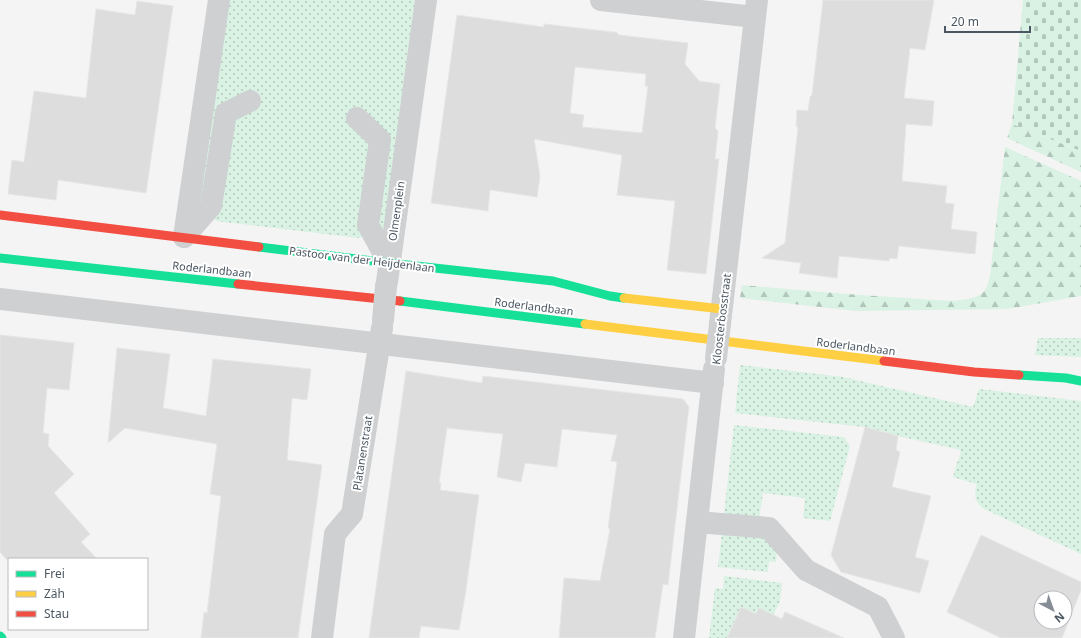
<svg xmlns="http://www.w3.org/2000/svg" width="1081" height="638" viewBox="0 0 1081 638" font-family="'Noto Sans',sans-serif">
  <defs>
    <pattern id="grass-dots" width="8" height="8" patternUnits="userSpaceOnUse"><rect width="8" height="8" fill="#d9f2e3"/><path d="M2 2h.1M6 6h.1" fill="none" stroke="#b2c7bb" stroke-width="1.8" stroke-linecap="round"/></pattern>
    <pattern id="forest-firs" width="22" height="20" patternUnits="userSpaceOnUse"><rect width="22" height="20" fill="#d9f2e3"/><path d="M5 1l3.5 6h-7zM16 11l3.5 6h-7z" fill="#b2c7bb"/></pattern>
    <pattern id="cemetery-stones" width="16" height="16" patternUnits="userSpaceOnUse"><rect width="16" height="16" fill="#d9f2e3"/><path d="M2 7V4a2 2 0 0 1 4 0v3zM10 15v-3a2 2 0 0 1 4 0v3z" fill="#b2c7bb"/></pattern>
  </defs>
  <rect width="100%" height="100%" fill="#f4f4f4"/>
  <g fill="url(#grass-dots)">
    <polygon points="225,0 415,0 384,228 359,238 216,221 196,204"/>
    <polygon points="1038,338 1081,338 1081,357 1035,355"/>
    <path d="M740 365 843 377 973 407 979 389 1081 401V554L984 509C974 502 974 495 977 484L953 477 957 462H958L961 450 898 436 865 427 735 413Z"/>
    <polygon points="734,425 844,437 850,446 830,521 803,518 805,498 763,493 759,519 724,515"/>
    <polygon points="722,532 764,536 777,552 776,562 769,561 768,572 718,567"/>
    <polygon points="724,576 782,583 780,602 773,615 756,614 741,607 727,638 709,638 715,588 723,589"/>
  </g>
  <g fill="url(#forest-firs)">
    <polygon points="1012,124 1081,151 1081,172 1007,138"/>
    <path d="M1005 147 1081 181V296L1007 309 856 311 740 298 742 285C797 290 853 295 908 298 929 299 956 304 975 297 986 293 987 287 990 276Z"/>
  </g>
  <polygon fill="url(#cemetery-stones)" points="1023,0 1081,0 1081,151 1012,124"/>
  <g fill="#ddddde" stroke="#e5e6e7" fill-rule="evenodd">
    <polygon points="823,0 934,0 925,50 910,48 904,98 934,101 932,126 906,124 902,181 947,186 945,203 954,204 951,229 977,232 975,254 899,246 897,259 890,258 889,261 839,256 837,278 799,273 801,263 762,258 785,243 798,128 796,125 797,110 808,111 810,97 812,95"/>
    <polygon points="137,1 173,6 146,193 58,180 56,200 8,194 12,160 24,162 34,91 86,98 96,9 135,15"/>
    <path d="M457 15 544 27V24L612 32H616L619 35 688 43 685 64 699 81 720 84 715 128 718 131 715 159H719L706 274 667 270 675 201 617 195 622 155 534 139 540 176 537 197 490 190 488 211 431 203ZM575 67 646 74 645 86H648L642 133 582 127 584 115 570 113Z"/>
    <polygon points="0,335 74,343 69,390 47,388 43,433 49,434 48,446 74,474 54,493 90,534 81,542 97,559 6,559 0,552"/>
    <polygon points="117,348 170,354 163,408 206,416 213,359 311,369 307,400 292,398 287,460 322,465 298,638 201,638 204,612 207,613 221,496 210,494 217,444 125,428 108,443"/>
    <polygon points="406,371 482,383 483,376 683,399 689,407 668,585 663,584 655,638 559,638 564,578 600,581 610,529 608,528 617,462 611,461 617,435 562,429 557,467 525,463 521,482 497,477 503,434 447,428 439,483 441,483 440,490 479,495 466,590 459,630 421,626 419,638 369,638"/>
    <polygon points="865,427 898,436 896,450 900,452 892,487 931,496 915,557 929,561 920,593 841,572 831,555"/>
    <path d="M981 535 1081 582V590L1062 638H1001L947 612ZM1041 598H1065V622H1041Z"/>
    <polygon points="741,607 756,614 759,608 782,619 785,612 844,638 727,638"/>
  </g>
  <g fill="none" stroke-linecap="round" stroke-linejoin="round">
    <g stroke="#ced0d2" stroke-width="22">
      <polyline points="601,0 755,17"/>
      <polyline points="357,118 380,140 368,225 389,263"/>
      <polyline points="184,237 219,0"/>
      <polyline points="184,237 211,206 226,113 250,101"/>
      <polyline points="387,282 426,0"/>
      <polyline points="0,299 713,383"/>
      <polyline points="720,324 757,0"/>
      <polyline points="697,522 769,528 806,570 878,607 894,638"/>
      <polyline points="322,638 335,534 352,514 382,328"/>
      <polyline points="684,638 714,369"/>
    </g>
    <g stroke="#16e098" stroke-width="9">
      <polyline points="259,247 389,263 553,281 610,296 624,298"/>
      <polyline points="0,258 238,284"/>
      <polyline points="400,301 585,324"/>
      <polyline points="1019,375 1066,378 1081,381"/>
      <polyline points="0,636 2,638"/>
    </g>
    <g stroke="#ffcf43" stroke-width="9">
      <polyline points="624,298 722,309"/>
      <polyline points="585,324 884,361"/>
    </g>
    <g stroke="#f24e42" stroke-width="9">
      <polyline points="0,215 259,247"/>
      <polyline points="238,284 400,301"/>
      <polyline points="884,361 974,372 1019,375"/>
    </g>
    <g stroke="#ced0d2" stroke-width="22">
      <polyline points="383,320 386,286"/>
      <polyline points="716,358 720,324"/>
    </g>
  </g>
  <g text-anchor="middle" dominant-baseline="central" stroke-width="4" stroke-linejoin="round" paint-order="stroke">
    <g font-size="11" fill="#4a5661" stroke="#fff">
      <text transform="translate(396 211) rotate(-82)">Olmenplein</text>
      <text transform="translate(362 259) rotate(7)">Pastoor van der Heijdenlaan</text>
      <text transform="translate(212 269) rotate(6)">Roderlandbaan</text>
      <text transform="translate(534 306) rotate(7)">Roderlandbaan</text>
      <text transform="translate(721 319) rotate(-83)">Kloosterbosstraat</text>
      <text transform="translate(856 346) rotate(7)">Roderlandbaan</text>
      <text transform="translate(362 453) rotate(-81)">Platanenstraat</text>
    </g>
  </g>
  <rect x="8" y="558" width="140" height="72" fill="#ffffff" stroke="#b7bbc0"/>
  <rect x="16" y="571" width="20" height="6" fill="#16e098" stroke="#b7bbc0"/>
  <text x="44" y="578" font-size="12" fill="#4a5661">Frei</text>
  <rect x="16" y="591" width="20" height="6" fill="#ffcf43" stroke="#b7bbc0"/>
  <text x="44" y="598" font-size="12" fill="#4a5661">Zäh</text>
  <rect x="16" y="611" width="20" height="6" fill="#f24e42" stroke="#b7bbc0"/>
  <text x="44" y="618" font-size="12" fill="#4a5661">Stau</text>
  <g transform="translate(1053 610) rotate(139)"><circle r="19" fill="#ffffff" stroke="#b7bbc0"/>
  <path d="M0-3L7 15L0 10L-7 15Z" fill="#868d94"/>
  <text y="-6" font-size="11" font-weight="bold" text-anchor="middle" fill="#4a5661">N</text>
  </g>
  <path d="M945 26v6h85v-6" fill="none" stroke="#4a5661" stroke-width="2"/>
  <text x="951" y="26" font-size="12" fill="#4a5661" stroke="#ffffff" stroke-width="3" paint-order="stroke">20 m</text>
</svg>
